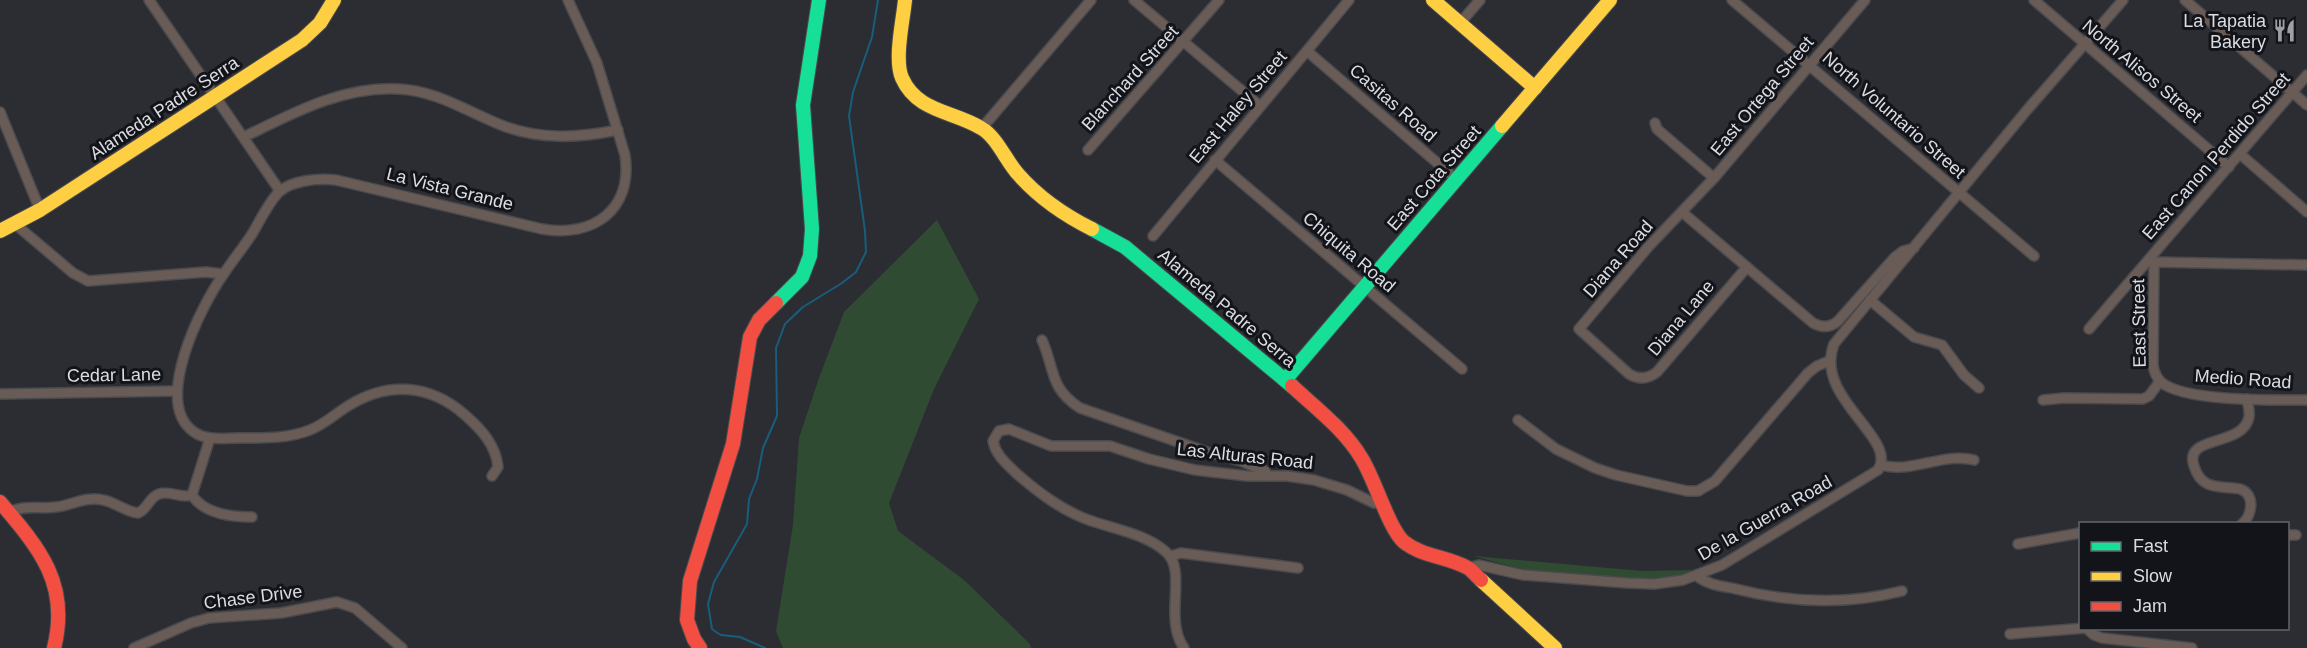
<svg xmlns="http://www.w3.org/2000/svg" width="2307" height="648" viewBox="0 0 2307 648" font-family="Helvetica,sans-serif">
  <rect width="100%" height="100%" fill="#2c2d32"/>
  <g fill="#2f4c33">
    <polygon points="937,220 979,299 934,389 889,503 898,531 964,580 1030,644 1031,648 783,648 776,631 793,525 799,438 819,378 844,312"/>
    <polygon points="1473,556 1642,571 1698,570 1675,576 1645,579 1526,570"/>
  </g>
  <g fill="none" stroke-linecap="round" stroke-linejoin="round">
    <polyline stroke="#195d7d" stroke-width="2" points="765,648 740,637 721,635 716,632 712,629 708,604 714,582 747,524 749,499 757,479 763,448 777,416 776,348 785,324 803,307 842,283 856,272 866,252 865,231 849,116 853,92 872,37 878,0"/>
    <defs>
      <g id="street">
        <polyline points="149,0 280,191"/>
        <polyline points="1134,0 1260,106"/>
        <polyline points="1732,0 2034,256"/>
        <polyline points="2034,0 2229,167"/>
        <polyline points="2185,0 2307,105"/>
        <polyline points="1460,23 1480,0"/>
        <polyline points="1307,51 1456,179"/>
        <polyline points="0,112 40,210"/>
        <polyline points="1655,123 1657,129 1714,178"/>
        <polyline points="982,128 1091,0"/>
        <path d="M244 137C291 114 344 85 399 89 437 91 466 111 501 125 539 140 578 138 618 130"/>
        <polyline points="1088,150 1219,0"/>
        <polyline points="2240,154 2307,212"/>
        <polyline points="1215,160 1462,369"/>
        <path d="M1682 212 1813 323C1822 328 1830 328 1838 321L1895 257 1903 251 1914 248"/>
        <polyline points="15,224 73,273 88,281 206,272 223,274"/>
        <polyline points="1153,236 1349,0"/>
        <path d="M2154 262 2153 365C2154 372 2156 377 2161 382 2184 402 2275 400 2307 400"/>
        <polyline points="2154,262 2307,265"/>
        <path d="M1747 267 1657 372C1648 379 1639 380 1629 374L1579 329 1649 246 1714 178 1865 0"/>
        <polyline points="1870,300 1914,337 1942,345 1964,375 1979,388"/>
        <polyline points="2089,329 2307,75"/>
        <path d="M1042 340C1055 369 1049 388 1080 408L1207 452 1241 461 1265 471 1268 476"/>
        <polyline points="0,394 176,391"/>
        <polyline points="2043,400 2064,398 2143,399 2149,396 2160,381"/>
        <polyline points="1518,420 1556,449 1595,468 1616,475 1687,491 1698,491 1715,481 1808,373 1817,366 1829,361"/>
        <path d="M210 438 192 495C204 514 231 517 252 517"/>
        <path d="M1881 465C1912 474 1943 452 1974 460"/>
        <path d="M492 476 498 467C496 445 481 429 465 415 430 384 388 381 348 406 335 414 325 424 310 430 287 439 262 438 238 438 223 438 207 441 194 432 152 403 201 306 223 275 232 261 243 248 252 234 260 221 268 203 279 192 292 180 319 178 336 180L542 229C593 238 633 210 625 155L597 63 568 0"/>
        <path d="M10 512C23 505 41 509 56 507 72 505 86 496 103 500 115 502 126 512 138 513 148 509 149 497 159 494 170 490 181 499 192 495"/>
        <path d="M2242 524C2252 516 2256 494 2240 489 2221 485 2202 492 2194 466 2183 434 2243 448 2249 417 2250 411 2248 405 2247 399"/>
        <polyline points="2288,535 2296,535"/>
        <polyline points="2018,544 2080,533"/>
        <polyline points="1171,556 1181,553 1298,568"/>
        <path d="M1468 568 1479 565 1523 575 1628 583 1654 584 1683 580 1722 565 1878 470C1899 438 1813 398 1834 344L2027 110 2123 0"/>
        <path d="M1697 576C1708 585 1722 586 1736 589 1791 603 1847 605 1902 591"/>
        <polyline points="2086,628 2094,635 2102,638 2192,648"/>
        <polyline points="2010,634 2086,628"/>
        <polyline points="134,648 191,623 209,618 281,613 337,602 355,608 402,648"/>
        <path d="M1184 648C1163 618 1188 571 1166 552 1145 533 1112 529 1086 519 1060 509 1038 492 1017 474 1007 464 996 456 993 441L999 431 1009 429 1051 446H1110L1149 459 1195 470 1247 476H1287L1314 480 1347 490 1374 503H1383"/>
      </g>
      <g id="fast">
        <polyline points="1092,229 1125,247 1292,386"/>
        <polyline points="776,303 802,277 810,256 812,229 803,105 819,0"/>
        <polyline points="1285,380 1502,126"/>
      </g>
      <g id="slow">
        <path d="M905 0C903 21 894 59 902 78 917 112 953 111 981 128 997 137 1006 161 1018 174 1039 198 1064 215 1092 229"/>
        <polyline points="1433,0 1535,88"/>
        <polyline points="1502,126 1610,0"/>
        <polyline points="0,231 40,210 302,40 320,23 334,0"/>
        <polyline points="1481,580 1555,648"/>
      </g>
      <g id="jam">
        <path d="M1292 386C1317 409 1345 430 1362 459 1375 480 1389 529 1404 542 1423 557 1447 556 1468 568 1473 571 1477 577 1481 580"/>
        <path d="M0 502C40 549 70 584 54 648"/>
        <polyline points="700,648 694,639 687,620 690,581 733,444 750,337 759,320 776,303"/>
      </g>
    </defs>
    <use href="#street" stroke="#494a4d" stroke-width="12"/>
    <use href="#fast" stroke="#494a4d" stroke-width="16"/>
    <use href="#slow" stroke="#494a4d" stroke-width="16"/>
    <use href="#jam" stroke="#494a4d" stroke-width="16"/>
    <use href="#street" stroke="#695c56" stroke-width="9"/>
    <use href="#fast" stroke="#16e098" stroke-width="14"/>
    <use href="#slow" stroke="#ffcf43" stroke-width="14"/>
    <use href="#jam" stroke="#f24e42" stroke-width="14"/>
  </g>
  <defs>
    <symbol id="restaurant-bare" viewBox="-9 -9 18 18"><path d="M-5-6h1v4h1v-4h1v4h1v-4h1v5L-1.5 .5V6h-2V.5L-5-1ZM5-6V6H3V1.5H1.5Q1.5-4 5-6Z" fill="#9d9fa4" stroke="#131419" stroke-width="2.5" paint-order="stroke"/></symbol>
  </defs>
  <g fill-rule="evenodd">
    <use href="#restaurant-bare" x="2268" y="14" width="33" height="33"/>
  </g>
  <g text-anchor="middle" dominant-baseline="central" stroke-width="6" stroke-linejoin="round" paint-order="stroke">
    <g font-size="18" fill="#dadce2" stroke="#131419" text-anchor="end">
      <text x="2266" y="21">La Tapatia<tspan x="2266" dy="21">Bakery</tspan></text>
    </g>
    <g font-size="18" fill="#dadce2" stroke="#131419">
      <text transform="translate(2142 71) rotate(40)">North Alisos Street</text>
      <text transform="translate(1130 78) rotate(-48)">Blanchard Street</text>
      <text transform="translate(1762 96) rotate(-50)">East Ortega Street</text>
      <text transform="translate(1393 103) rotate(41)">Casitas Road</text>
      <text transform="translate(1238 107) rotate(-50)">East Haley Street</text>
      <text transform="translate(164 108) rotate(-33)">Alameda Padre Serra</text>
      <text transform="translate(1894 115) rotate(41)">North Voluntario Street</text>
      <text transform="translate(2216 156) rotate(-49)">East Canon Perdido Street</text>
      <text transform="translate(1434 178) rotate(-49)">East Cota Street</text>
      <text transform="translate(450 189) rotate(14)">La Vista Grande</text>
      <text transform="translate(1349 252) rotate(40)">Chiquita Road</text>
      <text transform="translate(1618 259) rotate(-49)">Diana Road</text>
      <text transform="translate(1227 308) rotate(40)">Alameda Padre Serra</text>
      <text transform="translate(1681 318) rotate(-50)">Diana Lane</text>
      <text transform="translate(2139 323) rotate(-91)">East Street</text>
      <text transform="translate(114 375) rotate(-1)">Cedar Lane</text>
      <text transform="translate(2243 379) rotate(4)">Medio Road</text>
      <text transform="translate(1245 456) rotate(6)">Las Alturas Road</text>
      <text transform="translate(1765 518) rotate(-30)">De la Guerra Road</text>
      <text transform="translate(253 597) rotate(-7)">Chase Drive</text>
    </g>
  </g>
  <rect x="2079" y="522" width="210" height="108" fill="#131419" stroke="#636469" stroke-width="1.5"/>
  <rect x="2091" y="542" width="30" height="9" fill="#16e098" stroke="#636469" stroke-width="1.5"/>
  <text x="2133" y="552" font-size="18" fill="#dadce2">Fast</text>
  <rect x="2091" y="572" width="30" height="9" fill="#ffcf43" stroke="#636469" stroke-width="1.5"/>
  <text x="2133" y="582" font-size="18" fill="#dadce2">Slow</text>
  <rect x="2091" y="602" width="30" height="9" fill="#f24e42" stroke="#636469" stroke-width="1.5"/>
  <text x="2133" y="612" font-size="18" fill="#dadce2">Jam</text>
</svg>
